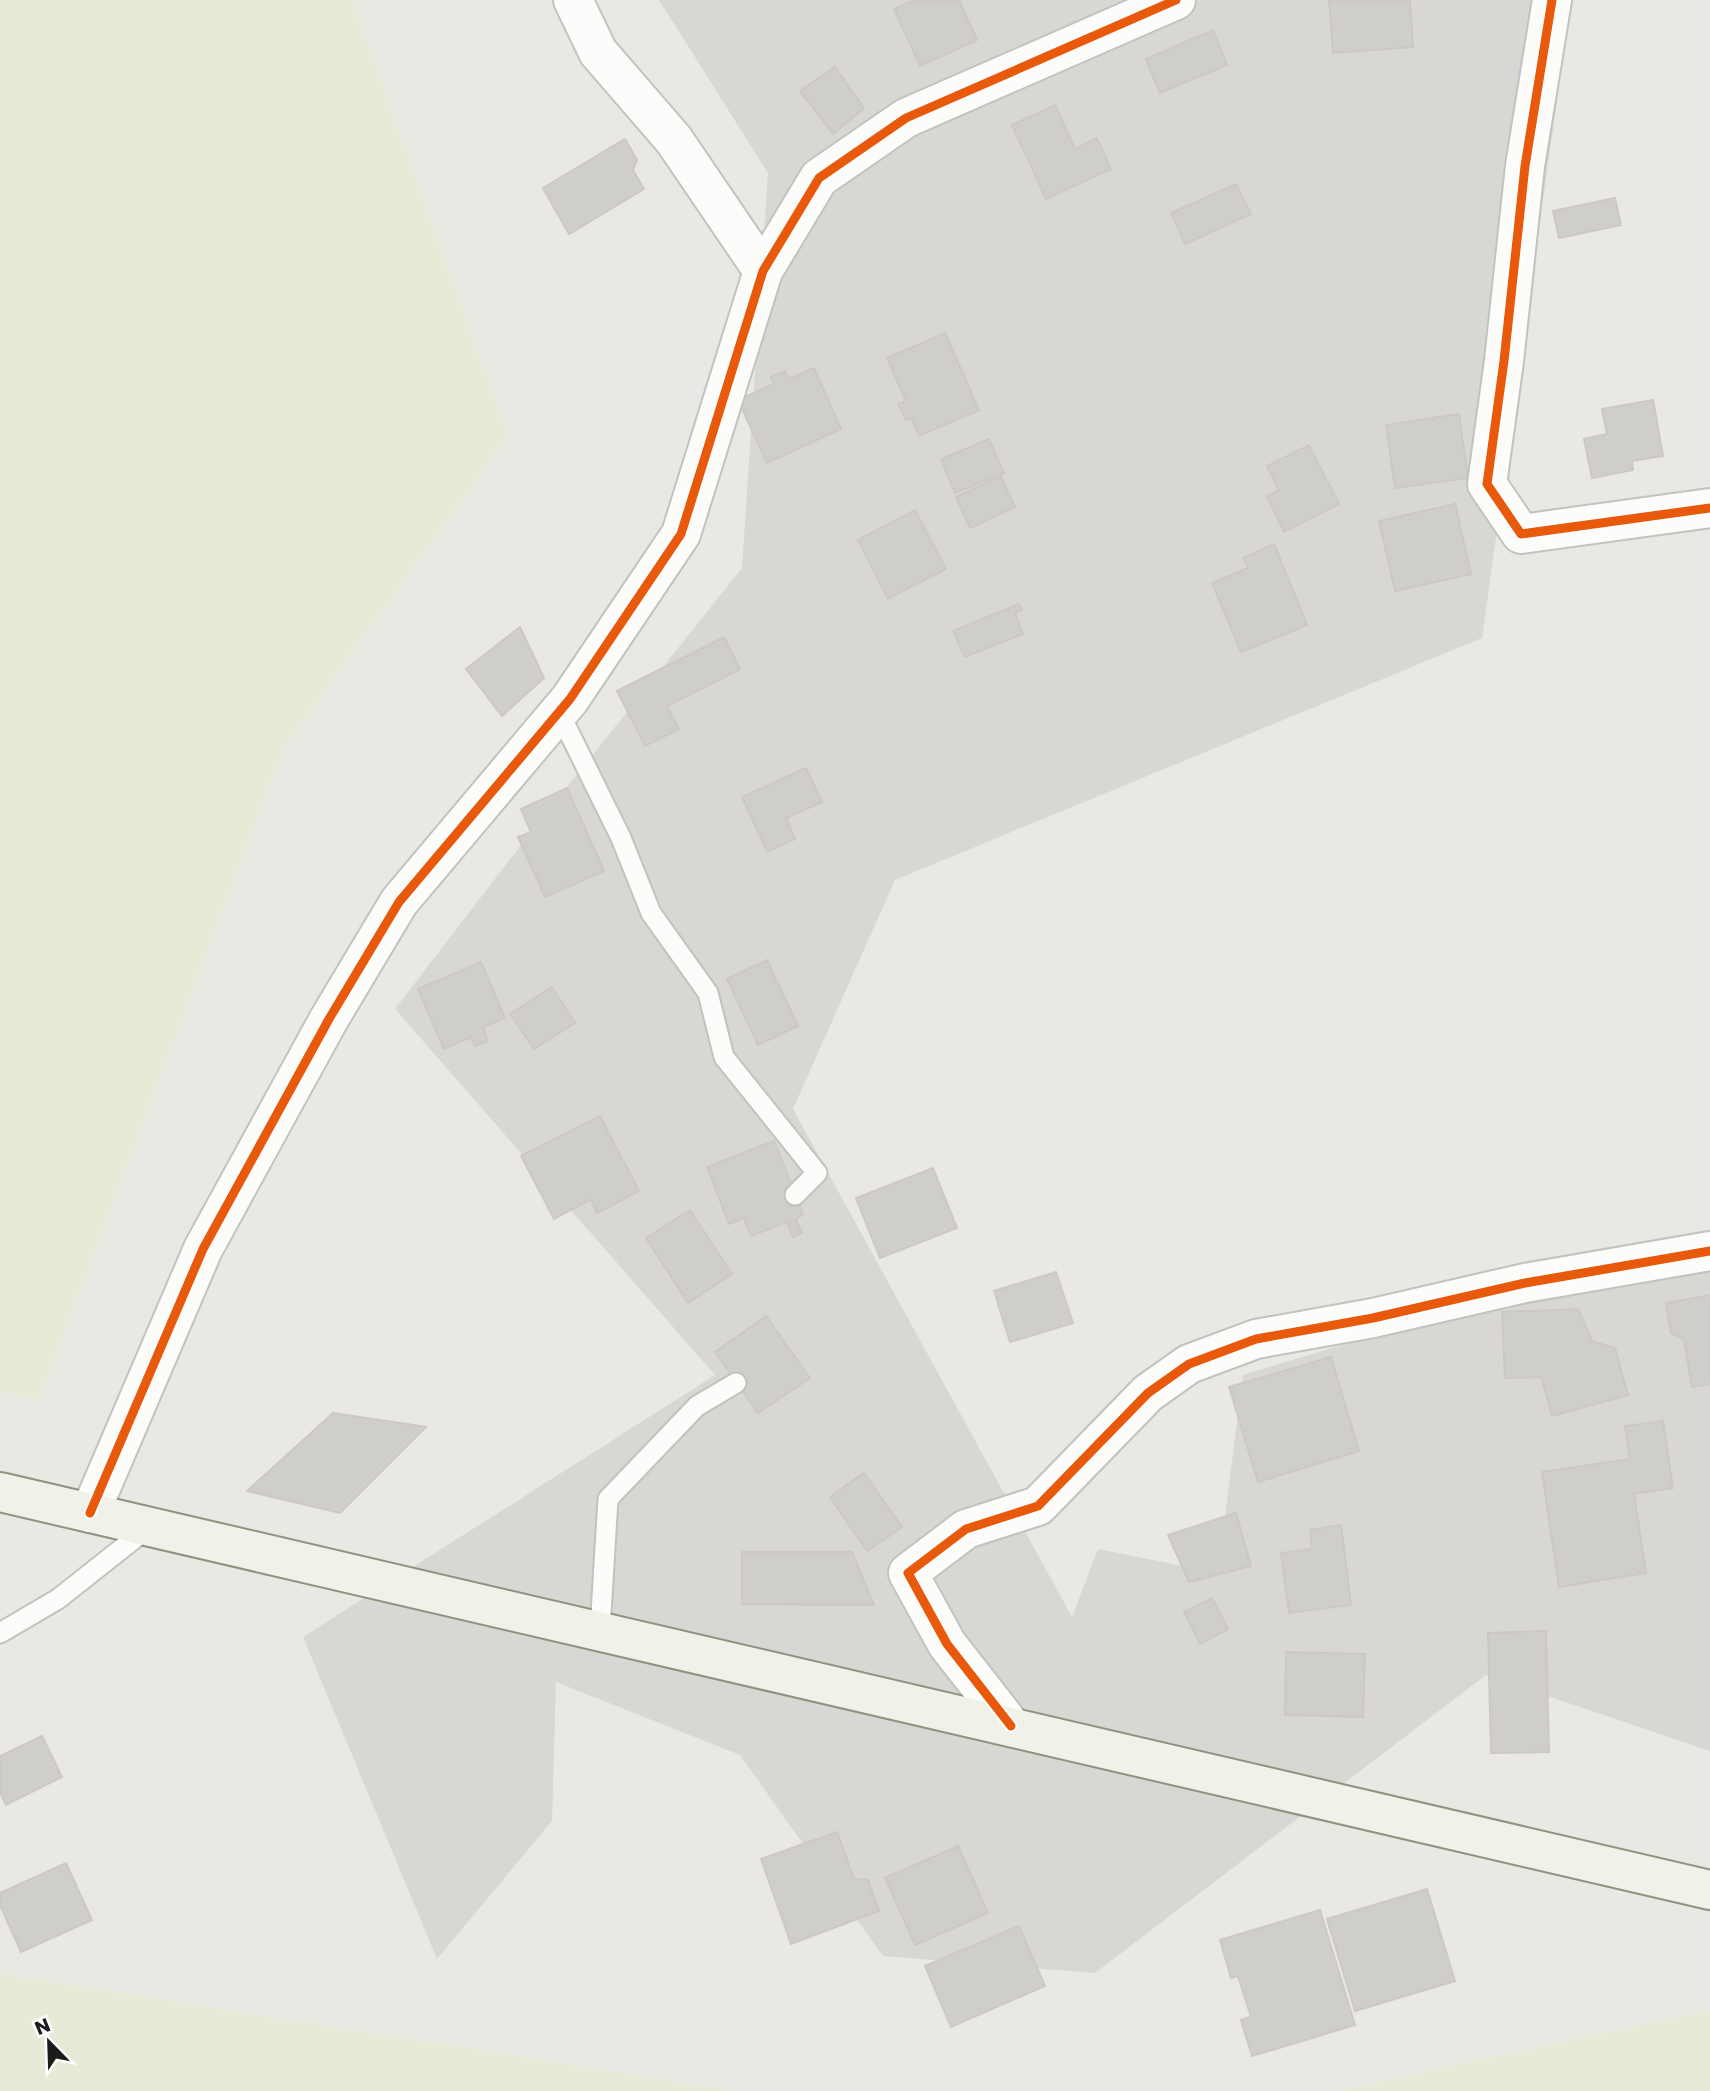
<svg xmlns="http://www.w3.org/2000/svg" width="1710" height="2091" viewBox="0 0 1710 2091" font-family="Poppins,sans-serif">
  <rect width="100%" height="100%" fill="#e9e8e3"/>
  <polygon fill="#d8d7d4" points="659,0 1571,0 1482,638 895,880 793,1109 1072,1617 1098,1549 1218,1573 1243,1375 1438,1316 1710,1265 1710,1751 1486,1675 1095,1973 883,1956 740,1755 556,1682 552,1821 437,1959 303,1637 715,1375 395,1009 531,832 742,568 768,173"/>
  <g fill="#e7ead6">
    <polygon points="0,0 352,0 508,436 283,749 39,1400 0,1391"/>
    <polygon points="0,1974 736,2091 0,2091"/>
    <polygon points="1710,2010 1710,2091 1339,2091"/>
  </g>
  <g fill="#d0ceca" stroke="#ccc9c4" stroke-width="2">
    <polygon points="915,0 959,0 977,40 920,66 894,9"/>
    <polygon points="1329,0 1410,0 1413,47 1333,53"/>
    <polygon points="1213,30 1227,65 1160,93 1146,59"/>
    <polygon points="835,67 864,108 833,134 800,91"/>
    <polygon points="1055,105 1075,149 1097,138 1111,169 1046,199 1012,125"/>
    <polygon points="625,139 637,160 633,170 644,189 569,234 543,188"/>
    <polygon points="1236,184 1251,214 1185,244 1171,213"/>
    <polygon points="1615,198 1621,225 1559,238 1553,211"/>
    <polygon points="945,333 979,410 919,436 911,418 906,420 898,404 906,401 887,358"/>
    <polygon points="814,368 841,429 767,463 738,400 774,384 771,377 785,371 789,379"/>
    <polygon points="1653,400 1663,456 1632,461 1633,470 1592,478 1584,439 1607,434 1602,409"/>
    <polygon points="1459,414 1468,478 1395,488 1386,425"/>
    <polygon points="989,439 1004,473 955,493 941,459"/>
    <polygon points="1309,445 1339,504 1284,532 1267,496 1279,490 1267,466"/>
    <polygon points="1001,476 1015,507 970,528 956,497"/>
    <polygon points="1455,504 1471,574 1395,591 1379,521"/>
    <polygon points="915,510 946,569 888,599 858,540"/>
    <polygon points="1274,544 1307,625 1241,652 1212,583 1248,568 1243,558"/>
    <polygon points="1019,604 1022,610 1015,613 1023,634 965,657 953,631"/>
    <polygon points="520,627 544,678 502,716 466,669"/>
    <polygon points="724,637 740,669 667,706 679,729 645,746 617,691"/>
    <polygon points="806,768 822,802 786,818 795,839 767,852 742,797"/>
    <polygon points="567,788 604,871 545,897 518,837 531,832 521,809"/>
    <polygon points="767,960 798,1026 758,1045 727,979"/>
    <polygon points="481,962 505,1018 483,1027 488,1041 475,1046 471,1037 444,1049 418,989"/>
    <polygon points="552,987 575,1023 534,1049 510,1014"/>
    <polygon points="600,1116 639,1191 597,1213 591,1199 554,1219 521,1156"/>
    <polygon points="774,1141 803,1214 796,1220 802,1233 793,1237 787,1222 751,1236 744,1218 729,1224 707,1167"/>
    <polygon points="933,1168 957,1228 880,1258 856,1198"/>
    <polygon points="690,1210 732,1274 688,1303 646,1238"/>
    <polygon points="1056,1272 1073,1323 1010,1342 994,1291"/>
    <polygon points="1710,1295 1710,1384 1692,1387 1684,1339 1671,1333 1666,1303"/>
    <polygon points="1578,1309 1592,1341 1615,1348 1628,1395 1552,1416 1541,1377 1505,1378 1502,1312"/>
    <polygon points="766,1316 810,1378 758,1413 715,1352"/>
    <polygon points="1331,1357 1359,1451 1258,1482 1229,1387"/>
    <polygon points="333,1413 426,1427 340,1513 247,1491"/>
    <polygon points="1663,1421 1673,1488 1634,1494 1646,1573 1559,1587 1542,1472 1630,1459 1625,1426"/>
    <polygon points="864,1473 902,1527 867,1551 830,1497"/>
    <polygon points="1236,1513 1251,1566 1189,1582 1168,1535"/>
    <polygon points="1341,1525 1351,1605 1289,1613 1281,1553 1312,1549 1310,1530"/>
    <polygon points="742,1552 852,1552 874,1605 742,1604"/>
    <polygon points="1212,1598 1228,1629 1200,1644 1184,1612"/>
    <polygon points="1546,1631 1549,1752 1491,1753 1488,1633"/>
    <polygon points="1286,1652 1365,1654 1363,1717 1285,1715"/>
    <polygon points="42,1736 62,1777 6,1805 0,1792 0,1756"/>
    <polygon points="837,1832 854,1879 868,1880 879,1911 791,1944 761,1859"/>
    <polygon points="958,1846 988,1913 915,1945 885,1878"/>
    <polygon points="66,1863 92,1920 21,1952 0,1905 0,1893"/>
    <polygon points="1427,1889 1455,1981 1355,2011 1327,1919"/>
    <polygon points="1320,1910 1355,2025 1252,2056 1241,2020 1251,2017 1238,1976 1231,1978 1220,1940"/>
    <polygon points="1019,1926 1045,1986 951,2027 925,1966"/>
  </g>
  <g fill="none" stroke-linecap="round" stroke-linejoin="round">
    <defs>
      <g id="lane">
        <polyline points="559,712 621,838 651,913 708,993 724,1057 817,1173 795,1195"/>
        <polyline points="600,1630 608,1499 697,1406 736,1383"/>
        <polyline points="0,1633 58,1599 149,1527"/>
      </g>
      <g id="street">
        <polyline points="573,0 598,52 674,140 763,271"/>
        <polyline points="1552,0 1525,166 1504,361 1487,484 1521,534 1710,508"/>
        <polyline points="90,1513 203,1249 329,1019 399,902 570,699 681,534 763,271 819,178 906,118 1176,0"/>
        <polyline points="1011,1726 947,1644 908,1573 966,1529 1038,1506 1148,1393 1189,1364 1256,1339 1373,1318 1525,1283 1710,1251"/>
      </g>
      <polyline id="secondary" points="0,1492 1710,1890"/>
    </defs>
    <use href="#lane" stroke="#c2c2bf" stroke-width="23"/>
    <use href="#street" stroke="#c2c2bf" stroke-width="42"/>
    <use href="#secondary" stroke="#8f927c" stroke-width="42"/>
    <use href="#lane" stroke="#fcfcfb" stroke-width="19"/>
    <use href="#street" stroke="#fcfcfb" stroke-width="38"/>
    <use href="#secondary" stroke="#f0f1e8" stroke-width="38"/>
    <defs>
      <g id="cycleway">
        <polyline points="1552,0 1525,166 1504,361 1487,484 1521,534 1710,508"/>
        <polyline points="90,1513 203,1249 329,1019 399,902 570,699 681,534 763,271 819,178 906,118 1176,0"/>
        <polyline points="1011,1726 947,1644 908,1573 966,1529 1038,1506 1148,1393 1189,1364 1256,1339 1373,1318 1525,1283 1710,1251"/>
      </g>
    </defs>
    <use href="#cycleway" stroke="#fff" stroke-width="13"/>
    <use href="#cycleway" stroke="#e8590c" stroke-width="9"/>
  </g>
  <g transform="translate(49 2042) rotate(337)" stroke="#ffffff" stroke-width="5" paint-order="stroke">
  <path d="M0-5L12 26L0 18L-12 26Z" fill="#1b1b1b"/>
  <text y="-10" font-size="19" font-weight="bold" text-anchor="middle" fill="#1b1b1b">N</text>
  </g>
</svg>
